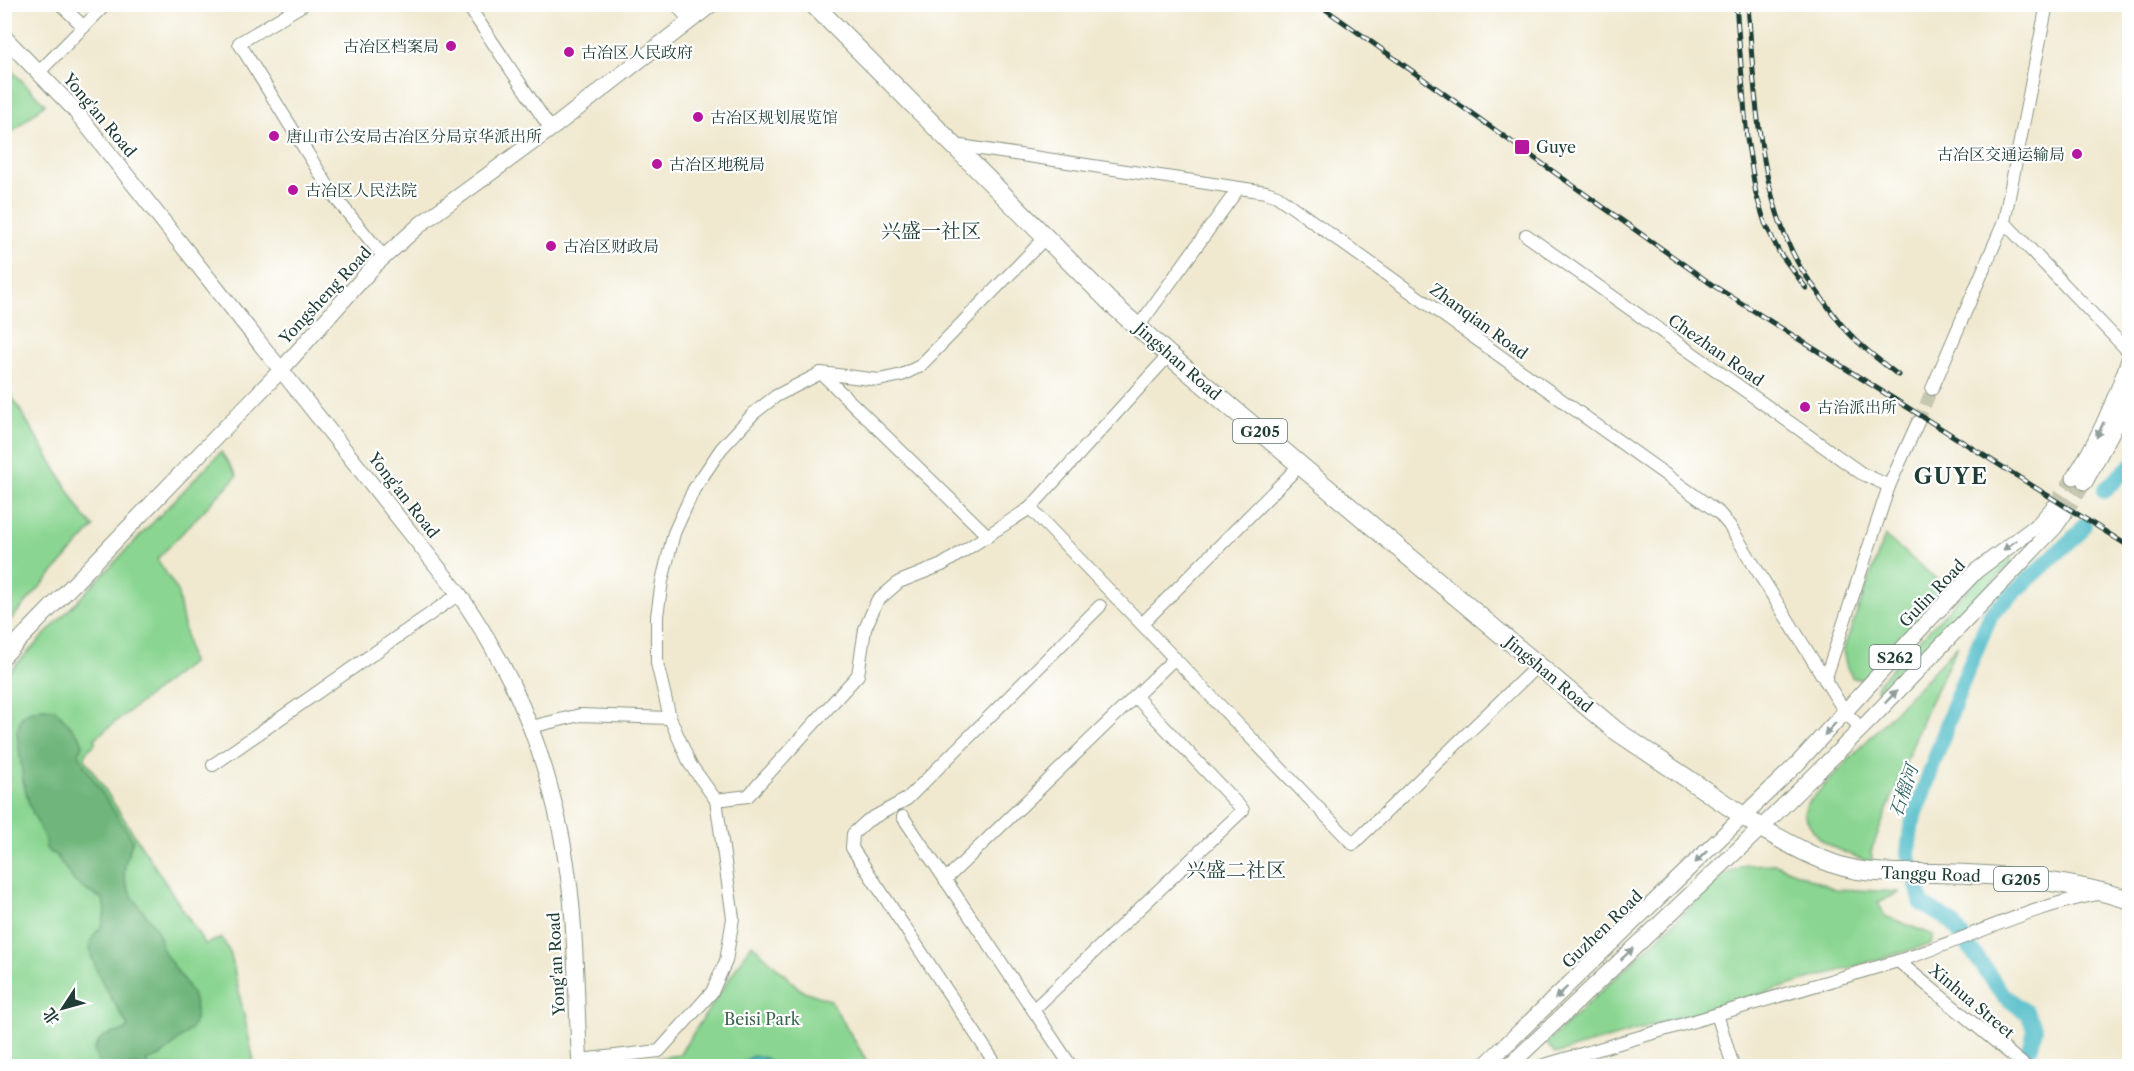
<svg xmlns="http://www.w3.org/2000/svg" width="2134" height="1071" viewBox="0 0 2134 1071" font-family="'Libre Caslon Text','Noto Serif SC',serif">
  <rect width="100%" height="100%" fill="#fff"/>
  <filter id="ink" filterUnits="userSpaceOnUse"><feTurbulence type="fractalNoise" baseFrequency=".0167" numOctaves="2"/><feDisplacementMap in="SourceGraphic" scale="12" xChannelSelector="R" yChannelSelector="G"/><feConvolveMatrix kernelMatrix="1 2 1 2 8 2 1 2 1" color-interpolation-filters="sRGB"/></filter>
  <filter id="wash" filterUnits="userSpaceOnUse"><feTurbulence type="fractalNoise" baseFrequency=".008" numOctaves="4" result="noise"/><feDisplacementMap in="SourceGraphic" scale="24" xChannelSelector="R" yChannelSelector="G"/><feGaussianBlur stdDeviation="1.35" result="paint"/><feColorMatrix in="noise" values="0 0 0 0 0 0 0 0 0 0 0 0 0 0 0 0 0 1.4 0 .05"/><feComposite in="paint" operator="in"/></filter>
  <g filter="url(#wash)">
    <rect width="100%" height="100%" fill="#f0e9d0"/>
    <g fill="#8ad591" stroke="#548962" stroke-width="1.5">
      <polygon points="5,64 45,104 5,138 4,138"/>
      <polygon points="5,385 84,516 94,527 5,626"/>
      <polygon points="221,452 237,476 157,559 177,590 191,663 95,738 95,744 86,752 85,759 205,944 222,938 231,955 255,1066 5,1066 4,677"/>
      <polygon points="1885,536 1946,587 1863,680 1853,678 1847,668 1843,651"/>
      <polygon points="2005,556 2011,557 2011,563 1884,696 1876,689 1879,682 1985,571"/>
      <path d="M1958 645 1925 713 1871 851 1873 863C1840 850 1818 849 1804 813L1807 804Z"/>
      <polygon points="1775,864 1835,889 1901,892 1878,902 1885,916 1933,935 1931,944 1555,1054 1546,1043 1726,874 1745,865"/>
      <polygon points="752,944 801,990 830,1000 870,1066 602,1066 679,1055"/>
    </g>
    <path fill="#6fb67b" stroke="#477a58" stroke-width="1.5" d="M42 708 55 709 80 737 83 745 79 753 84 765 133 840C129 853 122 867 125 880 131 902 150 915 159 935 161 939 160 944 162 948 173 971 206 996 193 1025 190 1032 183 1036 177 1041 168 1050 161 1059 147 1060V1066H100L94 1050C102 1032 109 1035 125 1031L128 1026C118 1008 89 966 90 945 90 938 97 931 102 926L105 911 103 899 87 891 74 881 56 855 49 852 45 846 46 842 29 804 23 780 17 732 21 718 27 713Z"/>
    <polygon fill="#4ebbc7" stroke="#367c7e" stroke-width="1.5" points="753,1056 765,1058 778,1066 742,1066 746,1060"/>
    <g fill="none" stroke-linecap="round" stroke-linejoin="round">
      <g stroke="#4ebbc7" stroke-width="16">
        <polyline points="2104,491 2130,466"/>
        <polyline points="2019,1066 2031,1046 2035,1029 2027,1013 2003,995 1952,922 1922,904 1908,853 1911,827 1959,691 1991,614 2080,532 2084,525"/>
      </g>
    </g>
  </g>
  <g filter="url(#ink)">
    <g fill="none" stroke-linecap="round" stroke-linejoin="round">
      <polyline stroke="#c6c7b1" stroke-width="12" stroke-dasharray="12 6" stroke-linecap="butt" points="1918,422 1932,389"/>
      <g stroke="#c6c7b1" stroke-width="15" stroke-dasharray="15 8" stroke-linecap="butt">
        <polyline points="2054,507 2074,477"/>
        <polyline points="2064,514 2085,482"/>
      </g>
      <defs>
        <g id="minor">
          <polyline points="60,4 84,27"/>
          <polyline points="304,4 239,43 334,196 379,251"/>
          <polyline points="467,4 546,122"/>
          <polyline points="676,4 684,14"/>
          <polyline points="40,71 106,4"/>
          <polyline points="954,145 1266,192 1277,196 1719,513 1729,525 1845,712 1861,728"/>
          <polyline points="2004,222 2130,353"/>
          <polyline points="1526,235 1861,473 1889,486"/>
          <polyline points="1138,327 1238,189"/>
          <polyline points="821,373 988,536"/>
          <polyline points="1932,389 2004,222 2047,4"/>
          <polyline points="1030,508 1353,844 1538,665"/>
          <polyline points="1142,624 1300,465"/>
          <polyline points="1825,680 1889,486 1918,422"/>
          <polyline points="531,727 580,715 670,718"/>
          <polyline points="213,765 459,594"/>
          <polyline points="716,800 748,796 858,675 865,629 877,601 899,582 942,565 1030,508 1169,355"/>
          <polyline points="903,817 1071,1066"/>
          <polyline points="945,880 1175,658"/>
          <polyline points="1898,961 2025,1066"/>
          <polyline points="1033,1010 1243,810 1135,696"/>
          <polyline points="1717,1014 1733,1066"/>
          <polyline points="580,1060 659,1051 712,992 726,961 733,918 716,800 690,764 670,718 657,663 657,616 662,581 674,533 694,489 721,449 754,413 776,396 821,373 879,380 902,375 920,366 1046,237"/>
          <polyline points="997,1066 852,848 853,834 867,821 907,799 1100,606"/>
          <path d="M1541 1066 1898 961C1965 940 2028 907 2097 894"/>
        </g>
        <g id="major">
          <path d="M4 37 73 108 459 594C478 622 495 650 510 680 541 743 562 820 570 889 577 948 576 1008 580 1066"/>
          <path d="M2074 477C2099 441 2116 398 2130 357"/>
          <polyline points="2085,482 2130,398"/>
          <polyline points="4,656 282,369 374,266 422,223 555,126 712,4"/>
          <polyline points="1484,1066 1797,764 1924,625 1976,571 2039,524 2054,507"/>
          <polyline points="1509,1066 1761,828 1869,721 2015,569 2055,527 2064,514"/>
        </g>
        <path id="highway" d="M813 4 1112 304 1169 355 1615 730 1761 828C1791 845 1823 864 1857 870 1883 874 1909 873 1935 873 2000 874 2067 880 2130 900"/>
      </defs>
      <use href="#minor" stroke="#889382" stroke-width="14"/>
      <use href="#major" stroke="#889382" stroke-width="17"/>
      <use href="#highway" stroke="#889382" stroke-width="20"/>
      <use href="#minor" stroke="#fff" stroke-width="12"/>
      <use href="#major" stroke="#fff" stroke-width="15"/>
      <use href="#highway" stroke="#fff" stroke-width="18"/>
      <defs>
        <g id="rail">
          <polyline points="1318,4 1714,286 2130,547"/>
          <polyline points="1736,4 1747,139 1756,194 1765,223 1779,252 1806,288"/>
          <path d="M1748 4C1754 87 1758 190 1798 263 1803 273 1810 281 1816 290 1829 308 1842 328 1859 343 1871 354 1885 365 1898 375"/>
        </g>
      </defs>
      <use href="#rail" stroke="#1f3d34" stroke-width="5"/>
      <use href="#rail" stroke="#fff" stroke-width="3" stroke-dasharray="9" stroke-linecap="butt"/>
    </g>
    <defs><path id="oneway-solid" d="M-6-.8H1V-3.2L6.5 0L1 3.2V.8H-6Z" transform="scale(1.5)"/></defs>
    <g fill="#8f9e9a">
      <use href="#oneway-solid" transform="translate(2100 430) rotate(115)"/>
      <use href="#oneway-solid" transform="translate(2010 545) rotate(143)"/>
      <use href="#oneway-solid" transform="translate(1891 697) rotate(-46)"/>
      <use href="#oneway-solid" transform="translate(1830 729) rotate(133)"/>
      <use href="#oneway-solid" transform="translate(1701 857) rotate(135)"/>
      <use href="#oneway-solid" transform="translate(1627 954) rotate(-43)"/>
      <use href="#oneway-solid" transform="translate(1561 993) rotate(136)"/>
    </g>
  </g>
  <g fill="#b5179e" stroke="#fff" stroke-width="2">
    <circle cx="451" cy="46" r="6"/>
    <circle cx="569" cy="52" r="6"/>
    <circle cx="698" cy="117" r="6"/>
    <circle cx="274" cy="136" r="6"/>
    <rect x="1514" y="139" width="16" height="16" rx="3"/>
    <circle cx="2077" cy="154" r="6"/>
    <circle cx="657" cy="164" r="6"/>
    <circle cx="293" cy="190" r="6"/>
    <circle cx="551" cy="246" r="6"/>
    <circle cx="1805" cy="407" r="6"/>
  </g>
  <g text-anchor="middle" dominant-baseline="central" stroke-width="4.5" stroke-linejoin="round" paint-order="stroke">
    <g fill="#fff" stroke="#627771" stroke-width="1.5">
      <rect x="1233" y="419" width="54" height="24" rx="4.5"/>
      <rect x="1869.5" y="645" width="51" height="24" rx="4.5"/>
      <rect x="1994" y="867" width="54" height="24" rx="4.5"/>
    </g>
    <g font-size="15" font-weight="bold" fill="#1f3d34">
      <text x="1260" y="431">G205</text>
      <text x="1895" y="657">S262</text>
      <text x="2021" y="879">G205</text>
    </g>
    <g font-size="16" fill="#1f3d34" stroke="#fff" text-anchor="start">
      <text x="439" y="46" text-anchor="end">古冶区档案局</text>
      <text x="581" y="52">古冶区人民政府</text>
      <text x="710" y="117">古冶区规划展览馆</text>
      <text x="286" y="136">唐山市公安局古冶区分局京华派出所</text>
      <text x="1536" y="147">Guye</text>
      <text x="2065" y="154" text-anchor="end">古冶区交通运输局</text>
      <text x="669" y="164">古冶区地税局</text>
      <text x="305" y="190">古冶区人民法院</text>
      <text x="563" y="246">古冶区财政局</text>
      <text x="1817" y="407">古治派出所</text>
    </g>
    <g font-size="16" fill="#1f3d34" stroke="#fff">
      <text transform="translate(100 115) rotate(50)">Yong'an Road</text>
      <text transform="translate(325 295) rotate(-47)">Yongsheng Road</text>
      <text transform="translate(1479 321) rotate(36)">Zhanqian Road</text>
      <text transform="translate(1716 350) rotate(35)">Chezhan Road</text>
      <text transform="translate(1178 361) rotate(41)">Jingshan Road</text>
      <text transform="translate(404 495) rotate(52)">Yong'an Road</text>
      <text transform="translate(1932 593) rotate(-46)">Gulin Road</text>
      <text transform="translate(1549 674) rotate(40)">Jingshan Road</text>
      <text transform="translate(1931 874) rotate(2)">Tanggu Road</text>
      <text transform="translate(1602 929) rotate(-44)">Guzhen Road</text>
      <text transform="translate(556 964) rotate(-93)">Yong'an Road</text>
      <text transform="translate(1972 1001) rotate(40)">Xinhua Street</text>
    </g>
    <g font-size="16" fill="#3a634b" stroke="#fff">
      <text x="762" y="1019">Beisi Park</text>
    </g>
    <g font-size="18" font-style="italic" fill="#2d6360" stroke="#fff">
      <text transform="translate(1904 791) rotate(-71)">石榴河</text>
    </g>
    <g font-size="20" fill="#1f3d34" stroke="#fff">
      <text x="931" y="231">兴盛一社区</text>
      <text x="1236" y="870">兴盛二社区</text>
    </g>
    <g font-size="22" font-weight="bold" letter-spacing="1.5" fill="#1f3d34" stroke="#fff">
      <text x="1951" y="476">GUYE</text>
    </g>
  </g>
  <rect width="2134" height="1071" fill="none" stroke="#fff" stroke-width="24"/>
  <g transform="translate(63 1008) rotate(234)" stroke="#ffffff" stroke-width="4.5" paint-order="stroke">
  <path d="M0-4.5L10 22L0 15L-10 22Z" fill="#1f3d34"/>
  <text y="-9" font-size="16" font-weight="bold" text-anchor="middle" fill="#1f3d34">北</text>
  </g>
</svg>
